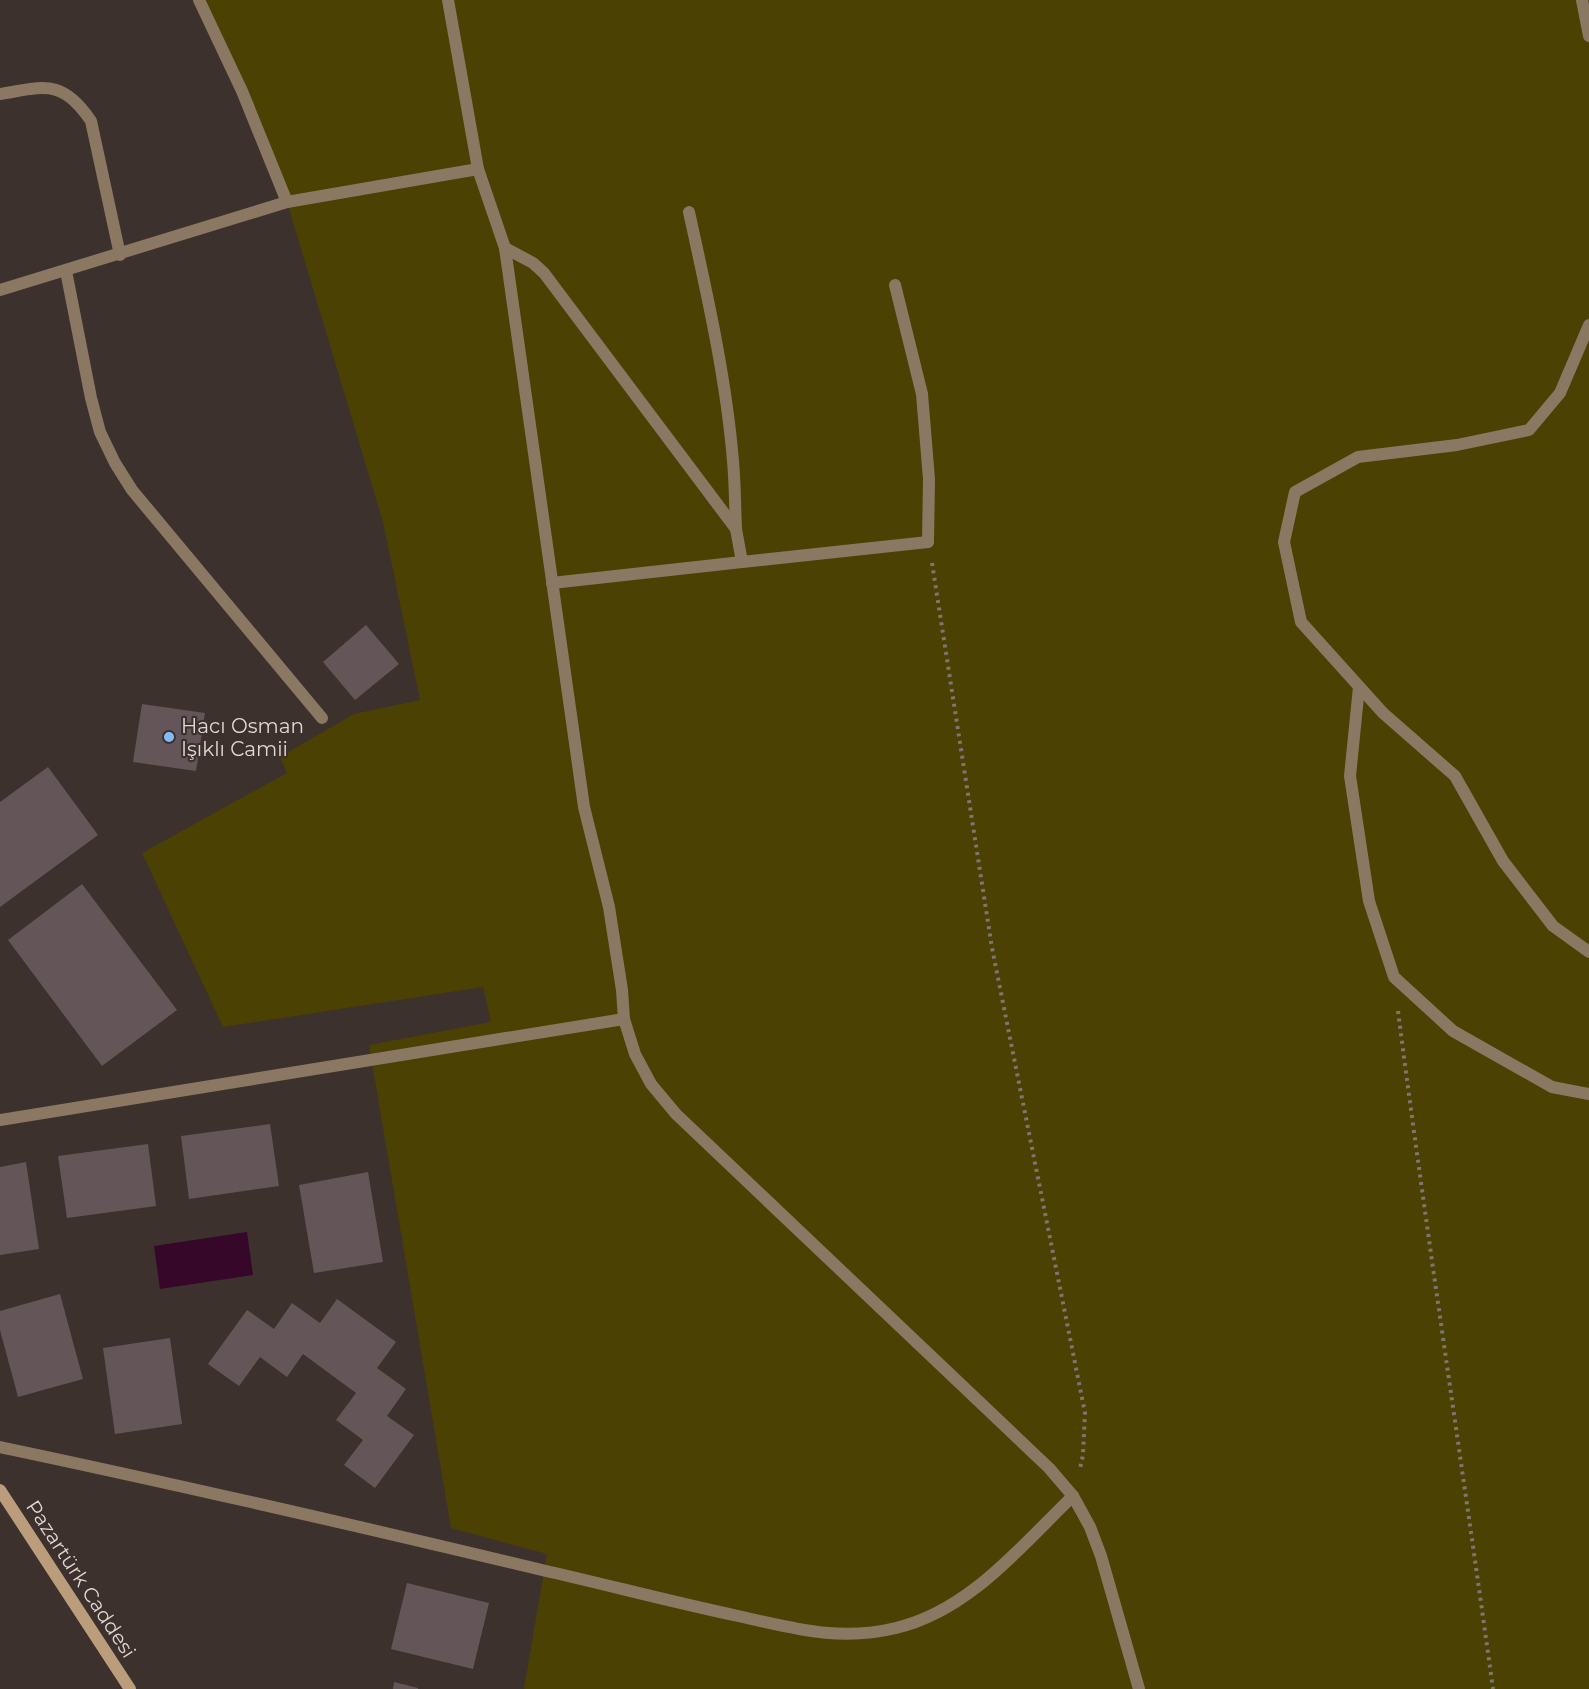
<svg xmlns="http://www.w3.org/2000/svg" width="1589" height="1689" viewBox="0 0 1589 1689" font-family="Montserrat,sans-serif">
  <rect width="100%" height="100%" fill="#3d312d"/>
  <polygon fill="#4b4103" points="197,0 1589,0 1589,1689 524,1689 547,1554 451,1528 369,1045 491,1022 483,987 223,1027 142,853 287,773 280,757 354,714 420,700 383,522 282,185"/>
  <polygon fill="#360729" points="247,1232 253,1275 160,1289 154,1246"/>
  <g fill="#645658">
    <polygon points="366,625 399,664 355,700 323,662"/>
    <polygon points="142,704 205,713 196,771 133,762"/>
    <polygon points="48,767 98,835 0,907 0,802"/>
    <polygon points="82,884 177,1010 102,1066 8,940"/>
    <polygon points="270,1124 279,1186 189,1199 181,1136"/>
    <polygon points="148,1144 156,1206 67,1218 58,1156"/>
    <polygon points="26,1162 39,1249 0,1255 0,1167"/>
    <polygon points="368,1172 383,1262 314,1273 299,1185"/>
    <polygon points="60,1294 83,1379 18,1397 0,1330 0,1311"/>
    <polygon points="337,1299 396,1342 377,1368 406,1389 387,1416 414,1435 375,1488 344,1465 363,1440 336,1420 356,1393 303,1354 287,1377 260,1357 239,1386 208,1364 247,1310 274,1329 292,1303 320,1323"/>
    <polygon points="170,1338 182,1424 115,1434 103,1348"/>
    <polygon points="407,1583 489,1603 473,1669 391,1649"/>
    <polygon points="394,1682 418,1688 418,1689 393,1689"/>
  </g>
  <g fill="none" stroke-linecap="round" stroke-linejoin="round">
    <g stroke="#7f7571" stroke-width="4" stroke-dasharray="3 4.5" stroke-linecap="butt">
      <polyline points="932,563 992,948 1085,1413 1083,1455 1080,1469"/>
      <path d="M1398 1011C1427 1237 1462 1463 1493 1689"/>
    </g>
    <g stroke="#8b7863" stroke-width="12">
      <path d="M0 94C44 87 62 78 91 121L120 255"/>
      <path d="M689 212C707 294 726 377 733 461 735 483 735 506 736 529"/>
      <polyline points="66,271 91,398 100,432 115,463 132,490 322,718"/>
      <polyline points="895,285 922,394 929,479 928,542"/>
    </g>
    <g stroke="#8b7863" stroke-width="12">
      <polyline points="1582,0 1589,36"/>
      <polyline points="287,202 478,169 448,0"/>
      <polyline points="505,248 533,263 544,273 736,529 742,562 928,542"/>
      <polyline points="0,290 287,202 242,91 199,0"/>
      <polyline points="1589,325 1560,393 1529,430 1457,445 1358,457 1295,492 1284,542 1301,622 1383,713 1455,776 1503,861 1553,926 1589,952"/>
      <polyline points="552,583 742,562"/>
      <polyline points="1359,687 1350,776 1369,901 1394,977 1453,1031 1552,1087 1589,1094"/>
      <polyline points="624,1019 635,1054 651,1084 676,1114 1049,1468 1073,1496 1090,1527 1101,1556 1139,1689"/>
      <polyline points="0,1120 624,1019 622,990 609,907 584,807 505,248 478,169"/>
      <path d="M0 1447C181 1485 362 1527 542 1570 608 1585 672 1602 738 1616 793 1628 839 1642 896 1628 969 1611 1021 1546 1073 1496"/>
    </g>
    <polyline stroke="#bb9d7c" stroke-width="12" points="0,1490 130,1689"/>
  </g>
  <circle fill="#84bcfb" stroke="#3d312d" stroke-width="2" cx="169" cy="737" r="6"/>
  <g text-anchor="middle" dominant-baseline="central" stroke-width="4.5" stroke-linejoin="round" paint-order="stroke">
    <g font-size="20" fill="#dfd7d4" stroke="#3d312d" text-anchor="start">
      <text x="181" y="726">Hacı Osman<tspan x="181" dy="23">Işıklı Camii</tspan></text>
    </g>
    <g font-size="20" fill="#dfd7d4" stroke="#3d312d">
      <text transform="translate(81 1579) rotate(57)">Pazartürk Caddesi</text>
    </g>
  </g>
</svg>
